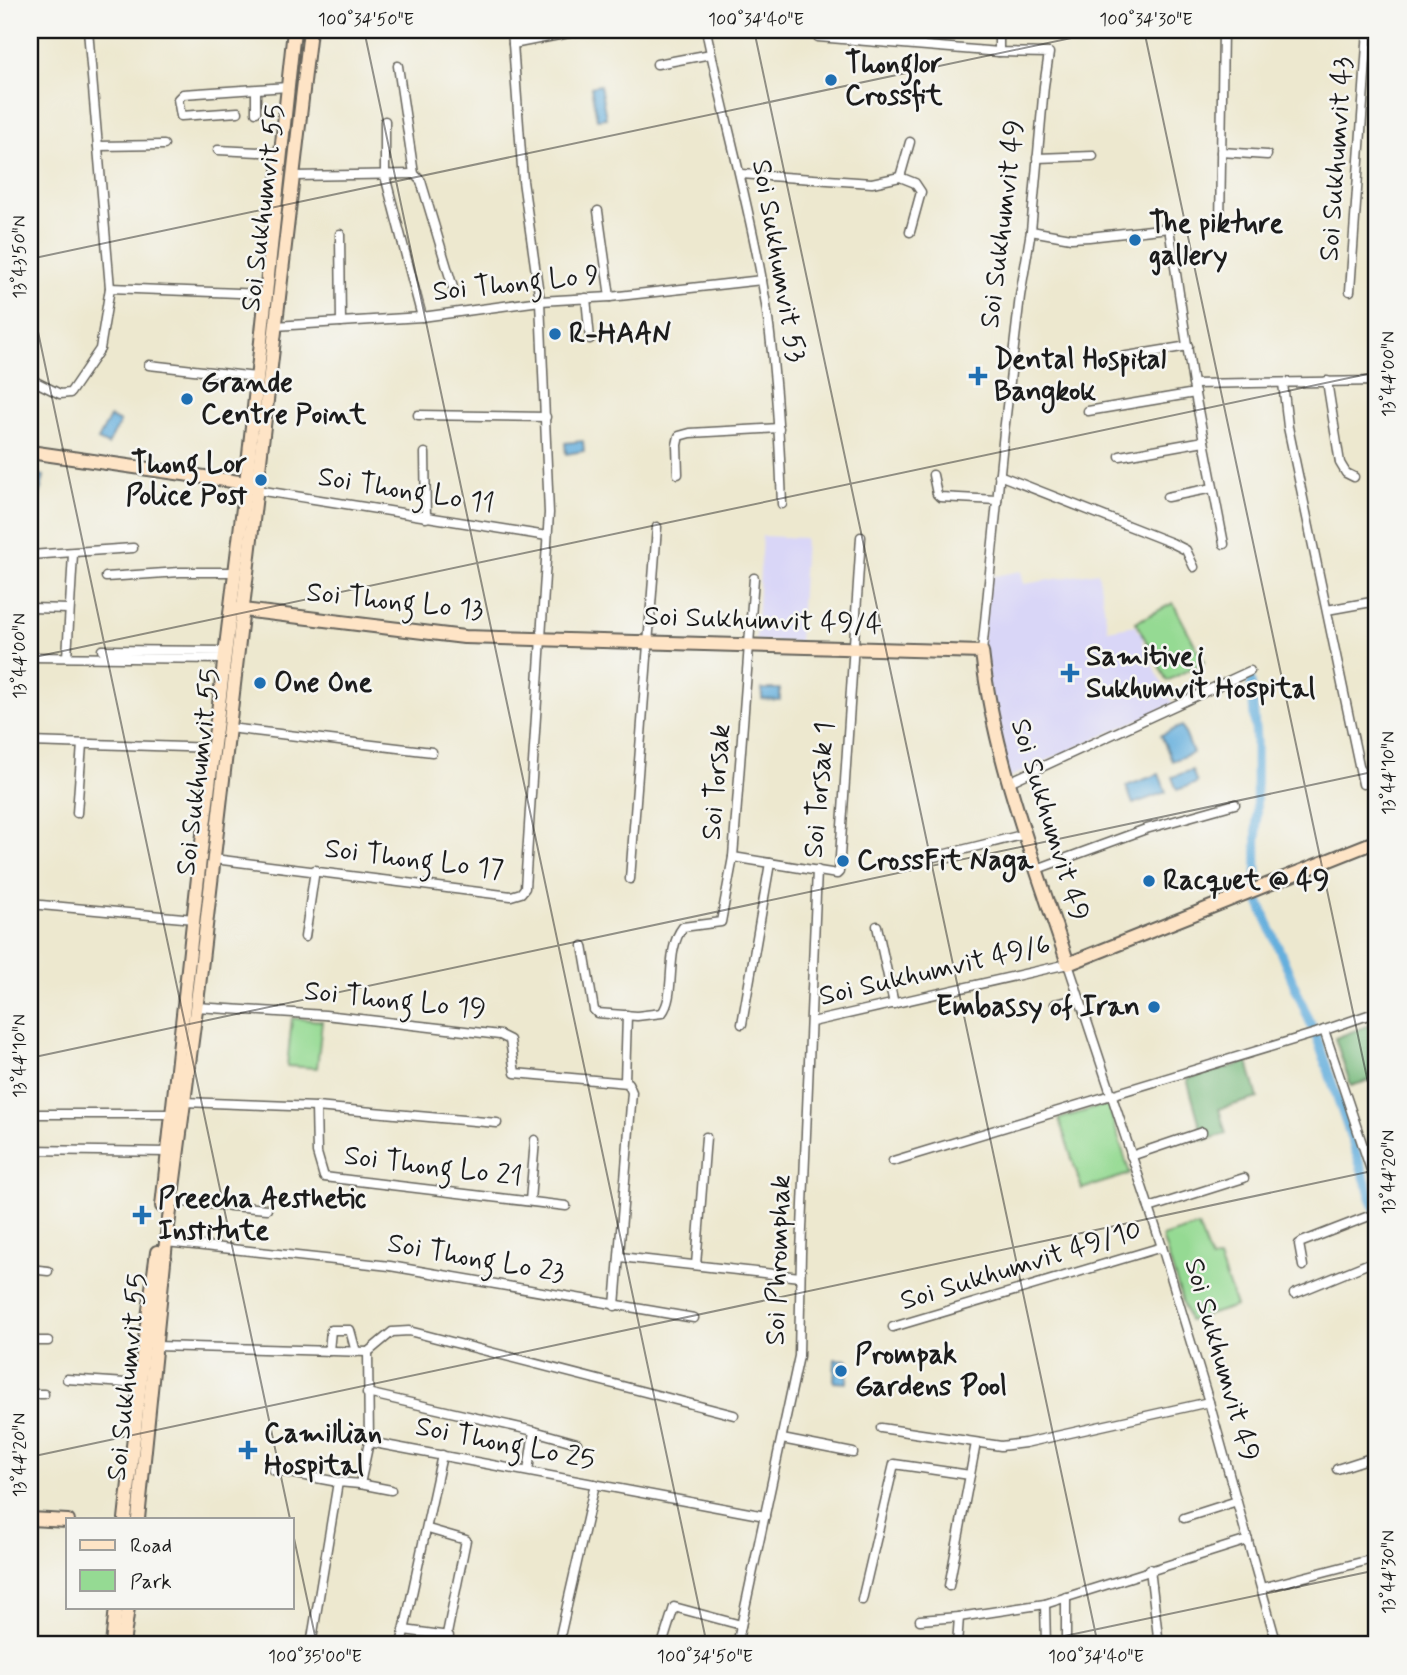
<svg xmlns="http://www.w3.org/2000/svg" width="1407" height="1675" viewBox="0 0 1407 1675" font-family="Mynerve,sans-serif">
  <rect width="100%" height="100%" fill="#f6f6f2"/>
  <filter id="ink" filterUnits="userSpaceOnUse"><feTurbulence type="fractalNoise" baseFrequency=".0143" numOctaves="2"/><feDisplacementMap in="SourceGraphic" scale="14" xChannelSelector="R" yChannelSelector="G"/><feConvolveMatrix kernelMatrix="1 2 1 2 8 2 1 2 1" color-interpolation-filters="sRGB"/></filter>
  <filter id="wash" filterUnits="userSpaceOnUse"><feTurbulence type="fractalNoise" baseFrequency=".00686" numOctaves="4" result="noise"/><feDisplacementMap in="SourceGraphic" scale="28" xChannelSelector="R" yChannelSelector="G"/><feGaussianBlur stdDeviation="1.57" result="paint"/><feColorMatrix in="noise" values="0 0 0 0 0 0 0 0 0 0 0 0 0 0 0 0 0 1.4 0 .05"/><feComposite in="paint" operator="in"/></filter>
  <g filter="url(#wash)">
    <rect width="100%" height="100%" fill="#ede8cf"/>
    <g fill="#d9d6f7">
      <polygon points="762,536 805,538 799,642 756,641"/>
      <polygon points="1021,571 1024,584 1098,572 1108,630 1136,625 1138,632 1141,631 1145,651 1173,704 1008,778 981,652 989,577"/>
    </g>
    <g fill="#95da93" stroke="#587b58" stroke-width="2">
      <polygon points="1173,603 1204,662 1167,681 1136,622"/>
      <polygon points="292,1018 322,1021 317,1068 287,1066"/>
      <polygon points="1108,1104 1130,1174 1082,1189 1059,1119"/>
      <polygon points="1198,1226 1211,1260 1219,1259 1236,1306 1189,1321 1162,1237"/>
    </g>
    <g fill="#78ba7d" stroke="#4a6b4c" stroke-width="2">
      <polygon points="1377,1022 1377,1078 1351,1086 1335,1038"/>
      <polygon points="1248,1062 1258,1098 1219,1109 1226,1134 1204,1140 1187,1079"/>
    </g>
    <g fill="#65afdd" stroke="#40667c" stroke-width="2">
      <polygon points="600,85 606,118 597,119 591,87"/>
      <polygon points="110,417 120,422 108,445 98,440"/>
      <polygon points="583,441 584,451 566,454 565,443"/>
      <polygon points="33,473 44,476 39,498 30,497"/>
      <polygon points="762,689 780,689 780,700 762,699"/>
      <polygon points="1182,726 1193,753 1172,761 1161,735"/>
      <polygon points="1192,770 1197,783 1177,790 1172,777"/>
      <polygon points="1159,774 1166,792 1133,804 1126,786"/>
      <polygon points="835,1359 848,1360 847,1383 834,1382"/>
    </g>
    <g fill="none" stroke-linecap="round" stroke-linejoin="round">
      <polyline stroke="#65afdd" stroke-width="9" points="1251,680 1256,740 1257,897 1318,1041 1377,1215"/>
    </g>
  </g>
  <g filter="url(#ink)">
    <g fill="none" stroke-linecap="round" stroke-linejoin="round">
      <defs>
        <g id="street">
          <path d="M706 30C723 112 746 193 761 275 775 351 779 428 782 504"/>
          <polyline points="914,30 917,44"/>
          <polyline points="999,30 999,52"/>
          <polyline points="30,34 33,34"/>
          <polyline points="818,37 999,52 1049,53 1044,86 1031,231 1020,296 1004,432 982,652"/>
          <polyline points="513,44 584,30"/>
          <polyline points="657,64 711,54"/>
          <polyline points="398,66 414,174 421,181 454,291"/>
          <polyline points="256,90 256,112"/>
          <polyline points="238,112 181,116 178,99 183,94 288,87"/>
          <polyline points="385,121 385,176 422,317"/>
          <polyline points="98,146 164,145"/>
          <polyline points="218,150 281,153"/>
          <polyline points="1221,152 1267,155"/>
          <polyline points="1037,158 1093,156"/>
          <polyline points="741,174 872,183 900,177 915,183 921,192 910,232"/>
          <polyline points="294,176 414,174"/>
          <polyline points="900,177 910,142"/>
          <polyline points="598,211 610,297"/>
          <polyline points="1220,226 1223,30"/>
          <polyline points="1031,231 1071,238 1089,237 1169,228 1193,384 1224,544"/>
          <polyline points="340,234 341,322"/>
          <polyline points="110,288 265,294"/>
          <polyline points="1350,291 1368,30"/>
          <polyline points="586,298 590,339"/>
          <polyline points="275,326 422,317 540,301 610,297 762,280"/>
          <polyline points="1109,359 1188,346"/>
          <polyline points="149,365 256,377"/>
          <polyline points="30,379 60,394 70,393 100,349 110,288 88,30"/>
          <polyline points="1327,381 1340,463 1346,473 1354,477"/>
          <polyline points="1283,383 1288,427 1363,784"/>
          <polyline points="1193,384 1377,381"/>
          <polyline points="1088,411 1195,393"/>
          <polyline points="418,415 546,417"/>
          <polyline points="425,453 426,518"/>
          <polyline points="1120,456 1204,441"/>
          <polyline points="678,474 677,445 679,436 690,433 779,428"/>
          <polyline points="933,475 937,494 940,497 997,500"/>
          <polyline points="999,475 1172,543 1186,550 1194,567"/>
          <polyline points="257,490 547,536"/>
          <polyline points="1167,497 1213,488"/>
          <polyline points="30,555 133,548"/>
          <polyline points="106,577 180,572 235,572"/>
          <polyline points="30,608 69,609"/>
          <polyline points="1327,610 1377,601"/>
          <polyline points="102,650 227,651"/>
          <polyline points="30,657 226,659"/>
          <polyline points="67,657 73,554"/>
          <polyline points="229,728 432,752"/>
          <polyline points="30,742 215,748"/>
          <polyline points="1009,782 1250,671"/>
          <polyline points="77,813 82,744"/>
          <polyline points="733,857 837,874 839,872 861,537"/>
          <polyline points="934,857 1026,834"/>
          <polyline points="214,859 511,896 521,893 525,888 549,513 540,301 523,181 512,30"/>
          <polyline points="1037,869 1146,829 1235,804"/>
          <polyline points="630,879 657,527"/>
          <polyline points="30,904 194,919"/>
          <polyline points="877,926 894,1004"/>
          <polyline points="305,937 315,870"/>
          <path d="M583 946 594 1010 597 1013 637 1016 662 1013C677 994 664 951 683 927L721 922 733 857 754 578"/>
          <polyline points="1055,1004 1079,999"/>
          <polyline points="196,1007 325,1015 500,1035 510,1040 515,1073 628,1083 632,1092 615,1306"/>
          <polyline points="812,1022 1068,964 1162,1247 1209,1402 1277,1645"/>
          <polyline points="742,1024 770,863"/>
          <polyline points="1324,1030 1377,1188"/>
          <polyline points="625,1081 627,1015"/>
          <polyline points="184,1102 316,1107 497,1123"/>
          <polyline points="316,1107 317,1153 324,1177 566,1206"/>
          <polyline points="30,1114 173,1114"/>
          <polyline points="30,1150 168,1152"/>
          <polyline points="1131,1156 1202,1132"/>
          <polyline points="893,1161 1316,1033 1377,1012"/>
          <polyline points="171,1201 267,1209"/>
          <polyline points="530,1201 535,1140"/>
          <polyline points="1149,1208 1244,1178"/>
          <polyline points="166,1242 390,1266 694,1318"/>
          <polyline points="620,1257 800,1277"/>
          <polyline points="696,1265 706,1137"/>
          <polyline points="1303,1266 1299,1244 1302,1242 1377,1213"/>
          <polyline points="30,1269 48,1271"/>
          <polyline points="1294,1294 1377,1260"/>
          <polyline points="893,1327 1162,1247"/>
          <polyline points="30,1341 48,1341"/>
          <polyline points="156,1346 368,1352"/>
          <polyline points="329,1351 331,1330 350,1330 356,1352"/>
          <polyline points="368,1352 392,1332 409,1331 734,1415"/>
          <polyline points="67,1379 140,1384"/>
          <polyline points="367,1393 534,1431 577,1443"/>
          <polyline points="30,1394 44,1394"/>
          <polyline points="881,1428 1001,1446 1025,1443 1209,1402"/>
          <polyline points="782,1439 853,1453"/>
          <polyline points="369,1442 765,1516"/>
          <polyline points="1337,1469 1377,1456"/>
          <polyline points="273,1470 338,1482"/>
          <polyline points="528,1471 534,1431"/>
          <polyline points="360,1484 391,1490"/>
          <polyline points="1184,1518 1237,1501"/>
          <polyline points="1150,1569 1159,1645"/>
          <polyline points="949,1586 970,1475"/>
          <polyline points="1262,1588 1377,1558"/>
          <polyline points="862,1600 894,1464 970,1475 976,1443"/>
          <polyline points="1045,1604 1046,1645"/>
          <polyline points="920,1620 959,1617 1045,1604 1248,1540"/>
          <polyline points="404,1630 449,1636 447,1634 466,1540 428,1529"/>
          <polyline points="311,1645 338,1482 360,1484 369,1442 368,1352"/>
          <polyline points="401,1645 442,1455"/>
          <polyline points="558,1645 595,1484"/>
          <polyline points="662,1645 674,1607 741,1625"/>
          <polyline points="737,1645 799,1356 801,1253 817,870"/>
          <polyline points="957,1645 959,1617"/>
          <polyline points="1066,1645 1066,1597"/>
        </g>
        <g id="secondary">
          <polyline points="30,452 246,483 250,486"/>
          <path d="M235 609 464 637 982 652C994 760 1035 862 1068 964L1377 841"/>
          <polyline points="162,1206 200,859 246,483 294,30"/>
          <polyline points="30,1519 68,1521"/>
          <polyline points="125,1519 144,1346 157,1252"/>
          <polyline points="138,1519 166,1242 199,986 310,30"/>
          <polyline points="112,1645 116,1607"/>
          <polyline points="123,1645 128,1607"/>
        </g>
      </defs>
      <use href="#street" stroke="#65635b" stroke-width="11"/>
      <use href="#secondary" stroke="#65635b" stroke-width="16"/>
      <use href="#street" stroke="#fff" stroke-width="8"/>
      <use href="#secondary" stroke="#fee4c6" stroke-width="12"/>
    </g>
  </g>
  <path fill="none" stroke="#1c1c1c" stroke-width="2" stroke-opacity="0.45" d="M364 30 707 1645M754 30 1098 1645M1144 30 1377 1125M30 259 1109 30M30 294 290 1519M30 658 1377 372M30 1058 1377 771M30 1457 1377 1170M292 1529 317 1645M1022 1645 1377 1570"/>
  <g fill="#1f6fb2" stroke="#f6f6f2" stroke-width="2.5">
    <circle cx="831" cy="80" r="7"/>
    <circle cx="1135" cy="240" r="7"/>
    <circle cx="555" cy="334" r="7"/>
    <path d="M974.5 365.5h7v7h7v7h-7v7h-7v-7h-7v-7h7z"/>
    <circle cx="187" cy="399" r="7"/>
    <circle cx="261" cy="480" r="7"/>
    <path d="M1066.5 662.5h7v7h7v7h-7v7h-7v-7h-7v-7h7z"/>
    <circle cx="260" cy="683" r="7"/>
    <circle cx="843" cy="861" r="7"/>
    <circle cx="1149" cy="881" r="7"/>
    <circle cx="1154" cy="1007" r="7"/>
    <path d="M138.5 1204.5h7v7h7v7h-7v7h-7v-7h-7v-7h7z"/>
    <circle cx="841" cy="1371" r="7"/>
    <path d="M244.5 1439.5h7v7h7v7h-7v7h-7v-7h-7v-7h7z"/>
  </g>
  <g text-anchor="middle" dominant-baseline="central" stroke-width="5" stroke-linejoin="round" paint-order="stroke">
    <g font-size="28" font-weight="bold" fill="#1c1c1c" stroke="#f6f6f2" text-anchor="start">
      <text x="845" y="64">Thonglor<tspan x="845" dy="32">Crossfit</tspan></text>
      <text x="1149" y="224">The pikture<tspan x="1149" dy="32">gallery</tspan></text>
      <text x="569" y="334">R-HAAN</text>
      <text x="994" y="360">Dental Hospital<tspan x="994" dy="32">Bangkok</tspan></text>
      <text x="201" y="383">Grande<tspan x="201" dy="32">Centre Point</tspan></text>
      <text x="247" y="464" text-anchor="end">Thong Lor<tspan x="247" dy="32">Police Post</tspan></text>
      <text x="1086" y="657">Samitivej<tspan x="1086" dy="32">Sukhumvit Hospital</tspan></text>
      <text x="274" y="683">One One</text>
      <text x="857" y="861">CrossFit Naga</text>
      <text x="1163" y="881">Racquet @ 49</text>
      <text x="1140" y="1007" text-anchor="end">Embassy of Iran</text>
      <text x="158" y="1199">Preecha Aesthetic<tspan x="158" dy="32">Institute</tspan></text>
      <text x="855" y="1355">Prompak<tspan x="855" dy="32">Gardens Pool</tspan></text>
      <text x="264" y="1434">Camillian<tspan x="264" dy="32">Hospital</tspan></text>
    </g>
    <g font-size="28" fill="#1c1c1c" stroke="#f6f6f2">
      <text transform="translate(1337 159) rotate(-86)">Soi Sukhumvit 43</text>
      <text transform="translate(264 208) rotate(-83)">Soi Sukhumvit 55</text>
      <text transform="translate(1003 224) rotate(-83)">Soi Sukhumvit 49</text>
      <text transform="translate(778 261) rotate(80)">Soi Sukhumvit 53</text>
      <text transform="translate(516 284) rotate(-6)">Soi Thong Lo 9</text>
      <text transform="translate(406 491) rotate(9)">Soi Thong Lo 11</text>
      <text transform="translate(395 602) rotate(6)">Soi Thong Lo 13</text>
      <text transform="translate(763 621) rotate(2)">Soi Sukhumvit 49/4</text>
      <text transform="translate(199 772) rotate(-83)">Soi Sukhumvit 55</text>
      <text transform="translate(717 782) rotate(-85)">Soi Torsak</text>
      <text transform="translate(820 790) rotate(-85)">Soi Torsak 1</text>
      <text transform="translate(1049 820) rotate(73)">Soi Sukhumvit 49</text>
      <text transform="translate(414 860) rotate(7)">Soi Thong Lo 17</text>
      <text transform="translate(935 971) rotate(-13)">Soi Sukhumvit 49/6</text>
      <text transform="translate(395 1001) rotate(6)">Soi Thong Lo 19</text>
      <text transform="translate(433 1167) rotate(7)">Soi Thong Lo 21</text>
      <text transform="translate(476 1259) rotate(10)">Soi Thong Lo 23</text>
      <text transform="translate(779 1260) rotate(-88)">Soi Phromphak</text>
      <text transform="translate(1021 1266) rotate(-17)">Soi Sukhumvit 49/10</text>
      <text transform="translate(1221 1360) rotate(74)">Soi Sukhumvit 49</text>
      <text transform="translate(128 1377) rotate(-84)">Soi Sukhumvit 55</text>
      <text transform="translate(505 1444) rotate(11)">Soi Thong Lo 25</text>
    </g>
  </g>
  <rect width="1407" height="1675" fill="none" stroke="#f6f6f2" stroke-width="77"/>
  <rect x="66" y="1518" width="228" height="91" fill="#f6f6f2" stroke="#9f9f9c" stroke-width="2"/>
  <rect x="80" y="1540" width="35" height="10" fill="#fee4c6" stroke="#9f9f9c" stroke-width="2"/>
  <text x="130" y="1552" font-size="21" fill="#1c1c1c">Road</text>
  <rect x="80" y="1570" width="35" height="21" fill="#95da93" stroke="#9f9f9c" stroke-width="2"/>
  <text x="130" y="1588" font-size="21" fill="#1c1c1c">Park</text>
  <rect x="38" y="38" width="1330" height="1598" fill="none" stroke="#1c1c1c" stroke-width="2.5"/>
  <g font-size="18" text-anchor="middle" fill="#1c1c1c">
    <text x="366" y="25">100°34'50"E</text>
    <text x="756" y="25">100°34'40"E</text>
    <text x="1146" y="25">100°34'30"E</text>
    <text transform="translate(19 257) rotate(-90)" y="6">13°43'50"N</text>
    <text transform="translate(1388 374) rotate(-90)" y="6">13°44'00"N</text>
    <text transform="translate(19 656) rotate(-90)" y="6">13°44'00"N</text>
    <text transform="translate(1388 773) rotate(-90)" y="6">13°44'10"N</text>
    <text transform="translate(19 1056) rotate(-90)" y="6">13°44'10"N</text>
    <text transform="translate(1388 1172) rotate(-90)" y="6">13°44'20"N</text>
    <text transform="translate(19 1455) rotate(-90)" y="6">13°44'20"N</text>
    <text transform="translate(1388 1572) rotate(-90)" y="6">13°44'30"N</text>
    <text x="315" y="1662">100°35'00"E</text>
    <text x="705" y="1662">100°34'50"E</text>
    <text x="1096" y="1662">100°34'40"E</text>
  </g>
</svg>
